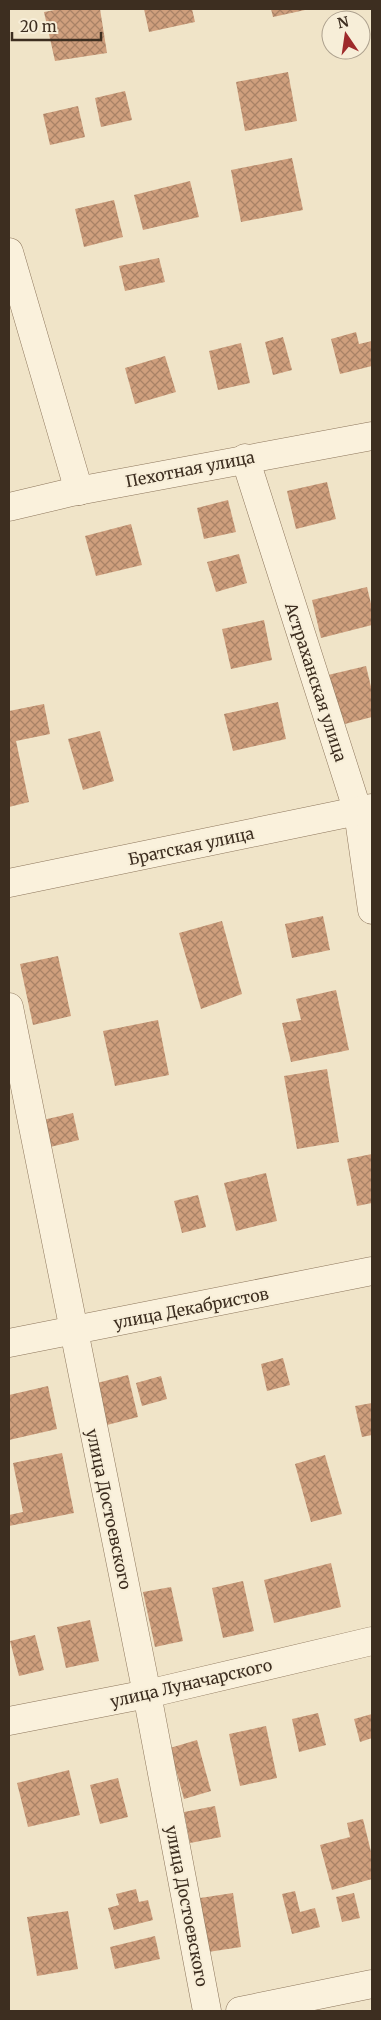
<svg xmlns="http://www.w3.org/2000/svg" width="381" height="2020" viewBox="0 0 381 2020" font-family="Merriweather,serif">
  <defs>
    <pattern id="building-cross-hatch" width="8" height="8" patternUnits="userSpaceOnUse" patternTransform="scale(1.25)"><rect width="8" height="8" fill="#cf9f7d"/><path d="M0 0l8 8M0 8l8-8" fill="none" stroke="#a98266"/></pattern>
  </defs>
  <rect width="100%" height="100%" fill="#f0e4c8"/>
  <g fill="url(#building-cross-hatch)">
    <polygon points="60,9 100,9 107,53 55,61 44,12"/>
    <polygon points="144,9 192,9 195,22 149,32"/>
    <polygon points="271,9 305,9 305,10 273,17"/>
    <polygon points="288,72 297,121 245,131 236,82"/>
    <polygon points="125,91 132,120 101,127 95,98"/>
    <polygon points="78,106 85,137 50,145 43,114"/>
    <polygon points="292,158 303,210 241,222 231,170"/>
    <polygon points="190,181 199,217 143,230 134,195"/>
    <polygon points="114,200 123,237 84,247 75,209"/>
    <polygon points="159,258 165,282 125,291 119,266"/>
    <polygon points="356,332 359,344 372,341 372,366 340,374 331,339"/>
    <polygon points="283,337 292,370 273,375 265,342"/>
    <polygon points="241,343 250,383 218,390 209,351"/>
    <polygon points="165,356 176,392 135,404 125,368"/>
    <polygon points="327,482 336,519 296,529 287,491"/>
    <polygon points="228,500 236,532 204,539 197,508"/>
    <polygon points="131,524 142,565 96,576 85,536"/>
    <polygon points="239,554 247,583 216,592 207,562"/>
    <polygon points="367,587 372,608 372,625 321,638 312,600"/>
    <polygon points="264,620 272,660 231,669 222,629"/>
    <polygon points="366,666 372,691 372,717 341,725 328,675"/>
    <polygon points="278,702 286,739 233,751 224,714"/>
    <polygon points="44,704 50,734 16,741 29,802 9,807 9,711"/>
    <polygon points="100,731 114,781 83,790 68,739"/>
    <polygon points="323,916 330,950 292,958 285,924"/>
    <polygon points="222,921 242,994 201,1009 179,933"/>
    <polygon points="58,956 71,1016 33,1025 20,964"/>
    <polygon points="336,990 349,1050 291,1062 282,1023 301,1020 296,999"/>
    <polygon points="158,1020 169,1075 115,1086 103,1031"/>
    <polygon points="327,1069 339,1142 297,1149 284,1076"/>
    <polygon points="73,1113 79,1140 50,1147 43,1120"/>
    <polygon points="372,1154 372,1203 357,1206 347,1159"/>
    <polygon points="266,1173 277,1221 236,1231 224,1183"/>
    <polygon points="198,1195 206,1227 182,1233 174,1201"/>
    <polygon points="283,1358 290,1385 267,1391 261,1364"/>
    <polygon points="128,1375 138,1417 107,1425 97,1383"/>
    <polygon points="161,1376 167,1399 142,1406 136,1383"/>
    <polygon points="48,1386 57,1429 9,1440 9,1395"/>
    <polygon points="372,1403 372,1435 362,1437 355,1406"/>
    <polygon points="62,1453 74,1513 9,1526 9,1515 23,1512 13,1463"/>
    <polygon points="325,1455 342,1514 311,1522 295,1464"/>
    <polygon points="331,1563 341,1607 274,1623 264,1580"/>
    <polygon points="243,1581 254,1631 223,1638 212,1588"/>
    <polygon points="171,1587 183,1641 155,1647 143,1592"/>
    <polygon points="90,1620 99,1661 66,1668 57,1627"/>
    <polygon points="35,1635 44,1670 19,1676 10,1641"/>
    <polygon points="318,1713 326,1745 299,1752 292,1719"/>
    <polygon points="372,1714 372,1738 360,1742 354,1719"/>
    <polygon points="266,1726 277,1778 240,1786 229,1734"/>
    <polygon points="197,1740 211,1791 184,1799 170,1748"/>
    <polygon points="69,1770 80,1815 28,1827 17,1783"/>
    <polygon points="118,1778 128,1817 100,1824 90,1785"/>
    <polygon points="215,1806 221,1837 190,1843 184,1812"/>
    <polygon points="363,1819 372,1856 372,1879 332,1890 320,1845 350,1837 347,1823"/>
    <polygon points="136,1889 139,1902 148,1900 153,1920 114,1930 108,1908 119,1905 116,1894"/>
    <polygon points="295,1891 300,1912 315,1908 320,1927 292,1934 282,1894"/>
    <polygon points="233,1893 241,1947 208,1952 200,1898"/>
    <polygon points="354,1893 360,1918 342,1922 336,1897"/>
    <polygon points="68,1911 78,1969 37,1976 27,1917"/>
    <polygon points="155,1936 160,1959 115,1969 110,1947"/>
  </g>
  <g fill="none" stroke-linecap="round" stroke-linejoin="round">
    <defs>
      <g id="minor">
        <polyline points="9,252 79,491"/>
        <polyline points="245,458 358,812 372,910"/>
        <polyline points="9,507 72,492 372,436"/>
        <polyline points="9,883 372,808"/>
        <polyline points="9,1007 147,1694 207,2011"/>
        <polyline points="9,1343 372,1271"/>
        <polyline points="9,1721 147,1694 372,1641"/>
        <polyline points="240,2011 372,1984"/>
      </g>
    </defs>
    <use href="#minor" stroke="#8d765c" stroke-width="29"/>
    <use href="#minor" stroke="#faf1dc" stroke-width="28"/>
  </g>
  <g text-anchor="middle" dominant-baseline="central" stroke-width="4" stroke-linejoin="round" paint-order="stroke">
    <g font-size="16" fill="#3d2e20" stroke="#f7eed8">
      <text transform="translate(190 469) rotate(-11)">Пехотная улица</text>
      <text transform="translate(316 682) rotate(72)">Астраханская улица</text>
      <text transform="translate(191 846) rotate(-12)">Братская улица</text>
      <text transform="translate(191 1308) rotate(-11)">улица Декабристов</text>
      <text transform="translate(109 1509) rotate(78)">улица Достоевского</text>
      <text transform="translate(191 1683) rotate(-13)">улица Луначарского</text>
      <text transform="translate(187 1906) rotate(79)">улица Достоевского</text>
    </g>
  </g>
  <rect width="381" height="2020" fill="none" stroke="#3d2e20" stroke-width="20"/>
  <g transform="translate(346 35) rotate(347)"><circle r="24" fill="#f7eed8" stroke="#ada18e"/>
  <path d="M0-4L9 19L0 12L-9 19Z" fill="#9e2a2b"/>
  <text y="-8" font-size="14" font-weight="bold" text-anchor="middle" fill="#3d2e20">N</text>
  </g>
  <path d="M12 32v8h89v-8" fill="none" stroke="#3d2e20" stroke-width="2.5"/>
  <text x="20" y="32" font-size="15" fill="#3d2e20" stroke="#f7eed8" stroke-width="4" paint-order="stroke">20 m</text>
</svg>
